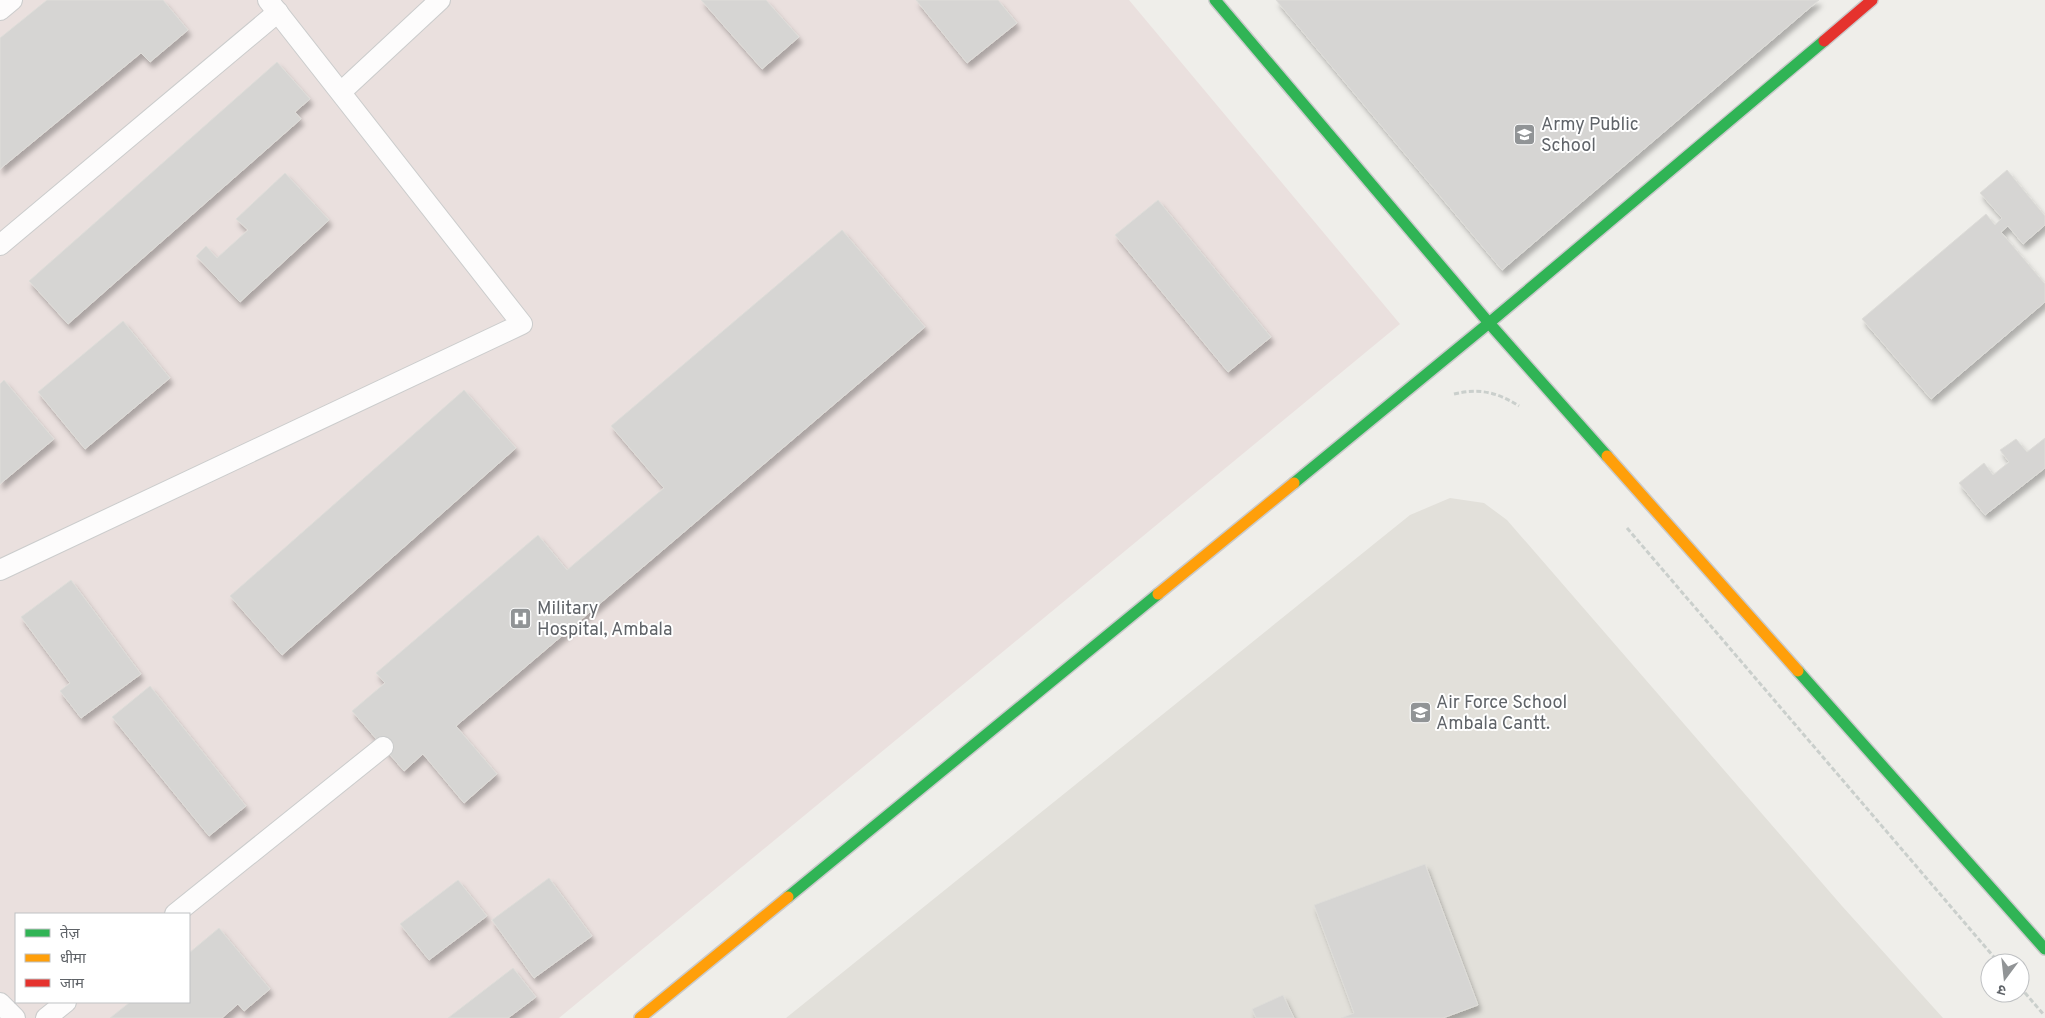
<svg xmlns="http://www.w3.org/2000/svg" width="2045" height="1018" viewBox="0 0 2045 1018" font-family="Overpass,'Noto Sans Devanagari',sans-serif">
  <defs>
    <filter id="shadow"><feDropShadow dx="3" dy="5.5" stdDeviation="2.5" flood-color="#0004"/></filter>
  </defs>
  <rect width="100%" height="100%" fill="#efeeea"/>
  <polygon fill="#e2e0da" points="1450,498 1484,503 1507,520 1842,906 1943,1018 786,1018 1410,515"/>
  <path fill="#eae0de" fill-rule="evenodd" d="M0 0H1129L1400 324 559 1018H0ZM16 914H189V1002H16Z"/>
  <g fill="#d6d5d3" stroke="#deddd9" filter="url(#shadow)">
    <polygon points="47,0 163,0 188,30 150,62 141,53 0,169 0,38"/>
    <polygon points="701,0 766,0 799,37 762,69"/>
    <polygon points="916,0 998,0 1017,23 967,63"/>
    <polygon points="1276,0 1819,0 1502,270"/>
    <polygon points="277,62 310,99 295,112 301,119 68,324 29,281"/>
    <polygon points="2007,170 2045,216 2045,225 2023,244 2008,226 2001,232 2045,284 2045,302 1931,399 1862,319 1986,214 1995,225 2002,218 1980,193"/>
    <polygon points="285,173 329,220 240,302 196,256 206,246 217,258 248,230 236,219"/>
    <polygon points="1158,200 1271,337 1228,372 1115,235"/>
    <polygon points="842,230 925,327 456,726 497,774 464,803 423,754 404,771 352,711 385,683 376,673 538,535 567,570 664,488 611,426"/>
    <polygon points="123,321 170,378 85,449 38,392"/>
    <polygon points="4,380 54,439 0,484 0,384"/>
    <polygon points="464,390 516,448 282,655 230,596"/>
    <polygon points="2045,438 2045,468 1985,515 1959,483 1984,463 1993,475 2009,462 2000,450 2016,439 2027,452"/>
    <polygon points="71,580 141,674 81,718 60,691 70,683 21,617"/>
    <polygon points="150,686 246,806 209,836 112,717"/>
    <polygon points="1425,864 1478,1005 1443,1018 1341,1018 1354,1013 1314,905"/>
    <polygon points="549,878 592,936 534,978 492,920"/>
    <polygon points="458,880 487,916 429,960 400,924"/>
    <polygon points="219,928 270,989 244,1011 238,1004 222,1018 110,1018 130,1002 189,1002 189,953"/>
    <polygon points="513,968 536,997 508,1018 448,1018"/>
    <polygon points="1283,995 1294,1018 1256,1018 1252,1009"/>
  </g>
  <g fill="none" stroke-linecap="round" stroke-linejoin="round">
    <defs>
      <g id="lane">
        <polyline points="0,10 12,0"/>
        <polyline points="341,92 440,0"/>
        <polyline points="0,245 278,12"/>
        <polyline points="0,570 522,324 268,0"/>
        <polyline points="175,914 383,747"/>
        <polyline points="0,1003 15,1018"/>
        <polyline points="46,1018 66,1002"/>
      </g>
      <g id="fast">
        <polyline points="1215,0 1489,323 1607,456"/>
        <polyline points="1294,483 1489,323 1824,41"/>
        <polyline points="1798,671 2045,949"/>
        <polyline points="788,897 1158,594"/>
      </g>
      <g id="slow">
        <polyline points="1607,456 1798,671"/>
        <polyline points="1158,594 1294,483"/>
        <polyline points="640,1018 788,897"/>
      </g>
      <polyline id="jam" points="1824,41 1872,0"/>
    </defs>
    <use href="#lane" stroke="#cbcccc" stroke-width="22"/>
    <use href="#fast" stroke="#cacacb" stroke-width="14"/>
    <use href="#slow" stroke="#cacacb" stroke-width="14"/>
    <use href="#jam" stroke="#cacacb" stroke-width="14"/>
    <g stroke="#cacfcc" stroke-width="3" stroke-dasharray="5 2.5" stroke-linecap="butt">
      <path d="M1454 394C1479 388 1497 392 1519 406"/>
      <polyline points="1627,528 1999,963"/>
      <polyline points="2020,987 2044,1015"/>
    </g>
    <use href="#lane" stroke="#fdfcfc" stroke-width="20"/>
    <use href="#fast" stroke="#30b455" stroke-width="11"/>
    <use href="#slow" stroke="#ff9f0a" stroke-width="11"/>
    <use href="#jam" stroke="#e5322d" stroke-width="11"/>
  </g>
  <defs>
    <symbol id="school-square" viewBox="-11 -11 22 22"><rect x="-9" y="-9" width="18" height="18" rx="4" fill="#919496" stroke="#fff"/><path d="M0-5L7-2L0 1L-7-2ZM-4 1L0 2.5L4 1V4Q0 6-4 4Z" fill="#fff"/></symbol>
    <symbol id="hospital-square" viewBox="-11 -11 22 22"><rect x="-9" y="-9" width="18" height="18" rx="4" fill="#919496" stroke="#fff"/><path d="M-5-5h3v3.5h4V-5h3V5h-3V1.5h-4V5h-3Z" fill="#fff"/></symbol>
  </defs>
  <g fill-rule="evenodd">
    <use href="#school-square" x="1512" y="122" width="25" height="25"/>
    <use href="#hospital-square" x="508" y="606" width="25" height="25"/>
    <use href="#school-square" x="1408" y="700" width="25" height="25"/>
  </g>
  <g text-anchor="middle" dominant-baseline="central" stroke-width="4" stroke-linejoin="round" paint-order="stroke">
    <g font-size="18" fill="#5f6368" stroke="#fff" text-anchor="start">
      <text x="1541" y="125">Army Public<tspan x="1541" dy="21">School</tspan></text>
      <text x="537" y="609">Military<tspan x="537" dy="21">Hospital, Ambala</tspan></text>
      <text x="1436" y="703">Air Force School<tspan x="1436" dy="21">Ambala Cantt.</tspan></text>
    </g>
  </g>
  <rect x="15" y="913" width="175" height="90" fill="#ffffff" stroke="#bfc1c3"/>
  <rect x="25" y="929" width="25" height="8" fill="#30b455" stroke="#bfc1c3"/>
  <text x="60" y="938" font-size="15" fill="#5f6368">तेज़</text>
  <rect x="25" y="954" width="25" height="8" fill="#ff9f0a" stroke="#bfc1c3"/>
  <text x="60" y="963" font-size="15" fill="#5f6368">धीमा</text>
  <rect x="25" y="979" width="25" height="8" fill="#e5322d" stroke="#bfc1c3"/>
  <text x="60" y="988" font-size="15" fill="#5f6368">जाम</text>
  <g transform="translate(2005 978) rotate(195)"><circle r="24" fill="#ffffff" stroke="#bfc1c3"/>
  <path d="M0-4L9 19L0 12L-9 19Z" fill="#919496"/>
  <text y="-8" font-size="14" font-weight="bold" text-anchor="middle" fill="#5f6368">उ</text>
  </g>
</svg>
